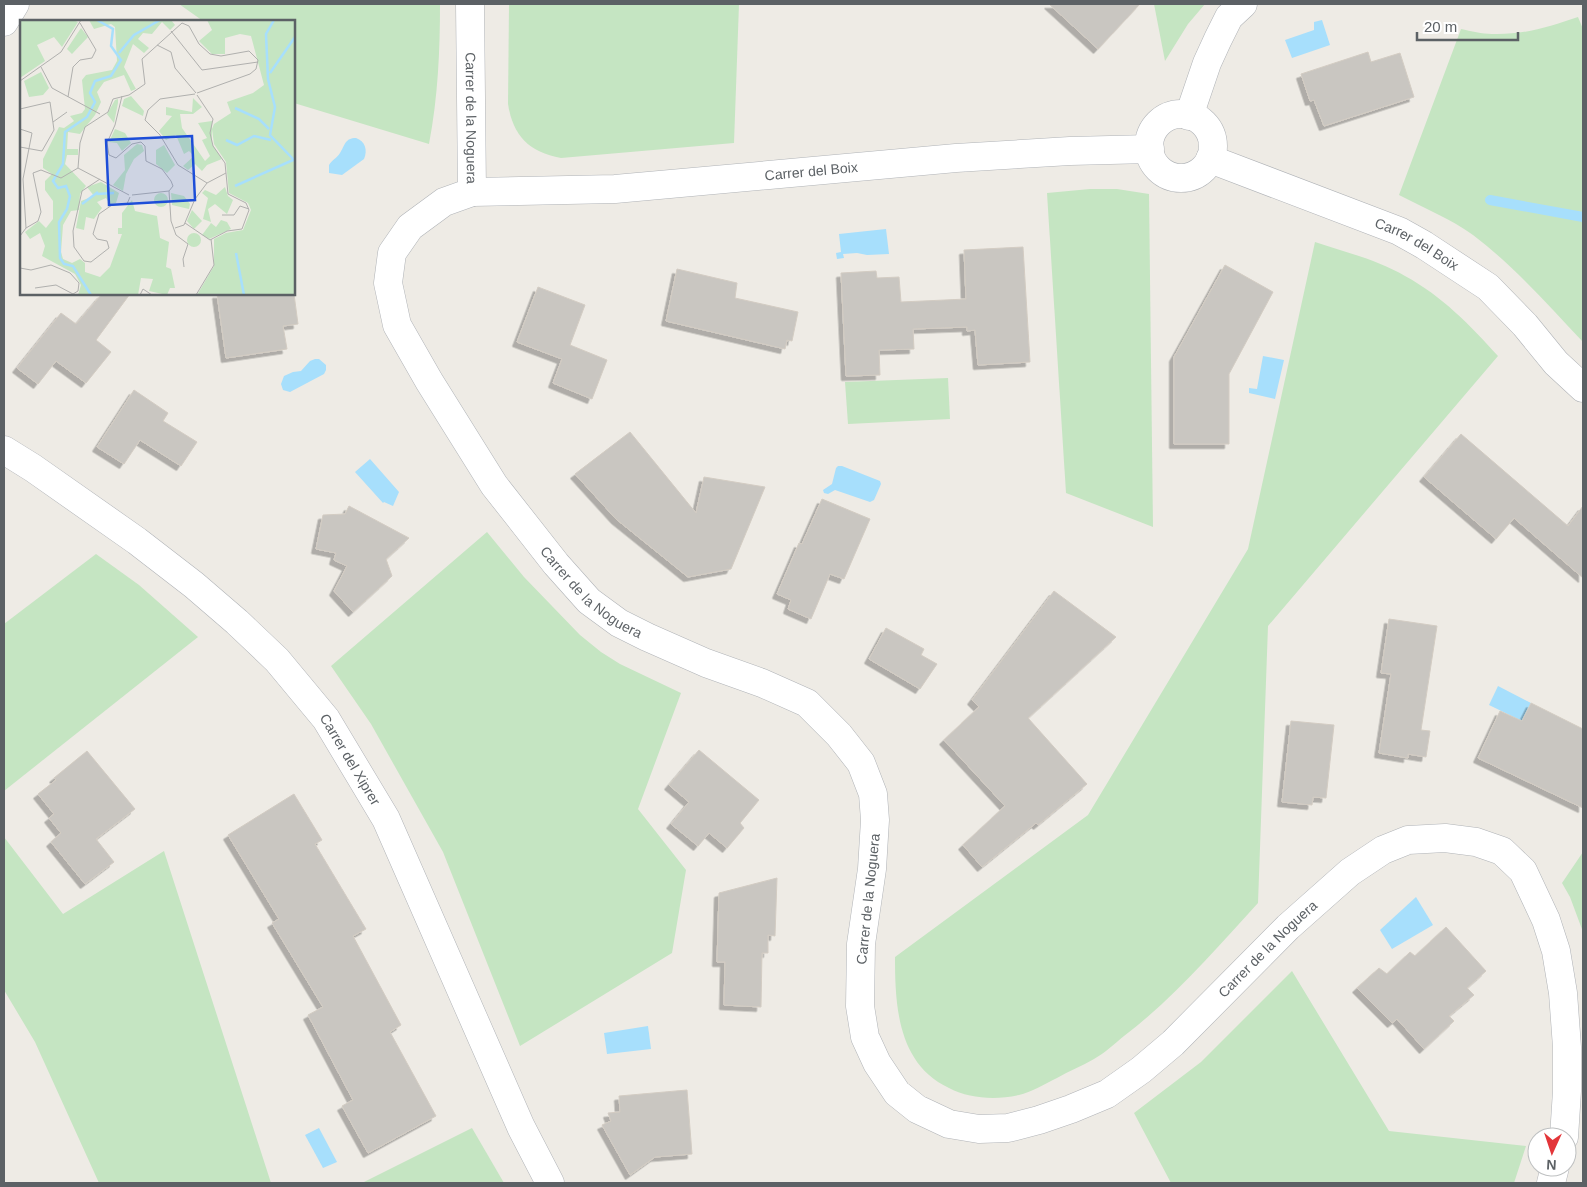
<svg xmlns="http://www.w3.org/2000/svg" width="1587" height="1187" viewBox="0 0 1587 1187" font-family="Helvetica,sans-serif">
  <defs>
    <filter id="shadow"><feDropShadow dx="-4.5" dy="4.5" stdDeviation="0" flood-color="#0004"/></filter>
  </defs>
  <rect width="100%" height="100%" fill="#eeebe5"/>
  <g fill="#c5e5c2">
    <path d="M179 4H440C440 51 438 97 429 144L294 103V21H203Z"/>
    <path d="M509 4H739L734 143 561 158C529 152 513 136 508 104Z"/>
    <polygon points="1154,4 1205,4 1188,24 1165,61"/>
    <path d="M1578 17 1583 29V342C1548 305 1514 266 1473 235 1451 219 1424 208 1399 195L1461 29C1471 31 1482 34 1492 34 1523 35 1549 27 1578 17Z"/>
    <polygon points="1090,189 1117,189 1149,194 1153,527 1066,493 1047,193"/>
    <path d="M1315 242C1345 252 1378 260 1405 276 1442 296 1470 325 1498 356L1268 626 1258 903C1216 949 1174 998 1124 1036 1114 1044 1105 1053 1094 1059 1082 1066 1069 1071 1057 1078 1045 1084 1031 1092 1019 1095 996 1100 970 1099 949 1088 898 1064 895 1007 895 957L1088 815 1248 549Z"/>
    <polygon points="948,378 950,419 848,424 845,382"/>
    <polygon points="487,532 524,577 580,635 601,652 620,664 681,693 638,809 686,870 672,953 520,1046 443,852 371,724 331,666"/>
    <polygon points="96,554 139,585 198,637 4,791 4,624"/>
    <polygon points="4,837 63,914 164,851 271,1183 99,1183 35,1042 4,990"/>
    <polygon points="1583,852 1583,932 1570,897 1562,883"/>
    <polygon points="1292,971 1389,1131 1526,1146 1514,1183 1171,1183 1134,1113 1201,1062"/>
    <polygon points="472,1128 504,1183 362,1183"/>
  </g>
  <g fill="#a7dffc">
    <polygon points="1322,20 1330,45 1292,58 1285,40 1314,30 1314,22"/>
    <path d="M356 138C365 141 368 150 364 159L342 175 329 173V165C332 160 337 158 340 153 345 145 345 138 356 138Z"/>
    <polygon points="886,229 889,254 867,255 857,253 843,254 844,258 837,259 836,253 841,252 839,234"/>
    <polygon points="1263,356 1284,360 1275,399 1249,393 1249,388 1257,389"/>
    <polygon points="315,359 319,359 326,365 326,370 324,374 290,392 283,390 281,384 284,376 293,372 301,371 310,361"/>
    <polygon points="370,459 399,492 393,506 384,502 383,503 355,472"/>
    <polygon points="838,466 842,466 880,481 881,484 874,500 870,502 835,490 828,494 824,493 823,490 832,484 836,468"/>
    <polygon points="1498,686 1531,703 1522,721 1489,705"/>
    <polygon points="1416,897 1433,925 1392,949 1380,930"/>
    <polygon points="648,1026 651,1049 607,1054 604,1033"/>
    <polygon points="319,1128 337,1162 323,1168 305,1135"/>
  </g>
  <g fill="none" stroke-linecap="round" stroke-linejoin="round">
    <polyline stroke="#a7dffc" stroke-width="10" points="1490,200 1583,217"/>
  </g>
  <g fill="#c9c6c1" stroke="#d3ccc3" filter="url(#shadow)">
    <polygon points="1049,4 1140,4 1098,49"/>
    <polygon points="1368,52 1371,62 1400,53 1414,97 1324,126 1314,100 1310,101 1301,74"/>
    <polygon points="1023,247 1030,362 978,365 975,330 967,331 967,327 913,329 914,349 879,350 880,375 846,376 841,273 876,271 877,278 899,277 901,302 966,299 964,250"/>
    <polygon points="1225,265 1273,292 1229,374 1229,444 1174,444 1174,357"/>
    <polygon points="677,269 737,283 735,298 798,312 792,341 787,340 785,349 666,321"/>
    <polygon points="538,287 585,305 570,345 607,360 592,399 553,383 562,359 517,342"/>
    <polygon points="102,294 130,294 96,340 111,352 86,383 56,361 38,384 17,368 61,313 76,324"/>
    <polygon points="217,294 294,294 298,324 283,326 287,349 226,358"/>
    <polygon points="134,390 168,413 163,421 197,442 181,466 140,440 124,464 97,447"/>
    <polygon points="630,432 696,513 704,477 765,487 731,569 688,577 616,519 575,474"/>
    <polygon points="1461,434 1568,526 1583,506 1583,578 1514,518 1496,539 1424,477"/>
    <polygon points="822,499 870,519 844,579 830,574 811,619 788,609 791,600 777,594 799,543 802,544"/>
    <polygon points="349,506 409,538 386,559 392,576 353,612 334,591 347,566 334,560 336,553 316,549 323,515 345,514"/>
    <polygon points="1054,591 1116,637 1028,718 1087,784 1038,825 1036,823 982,867 963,845 1005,806 944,740 979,707 972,700"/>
    <polygon points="1389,619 1437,626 1421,730 1430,731 1426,757 1408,754 1408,758 1379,753 1391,674 1381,673"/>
    <polygon points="886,628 924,649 921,655 937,664 920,689 869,659"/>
    <polygon points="1531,703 1583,729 1583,808 1478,758 1500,711 1522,721"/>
    <polygon points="1291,721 1334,725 1326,798 1313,797 1312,805 1282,802"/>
    <polygon points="699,750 759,800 740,823 744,828 727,848 709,833 698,846 671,824 689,802 669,785"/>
    <polygon points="87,751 135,809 96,839 114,862 85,884 51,842 61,833 49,818 54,814 38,794 56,780 54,778"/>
    <polygon points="294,794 322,840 315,844 366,929 353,936 401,1025 390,1032 436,1116 368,1153 342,1106 353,1100 308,1015 323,1007 272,923 279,919 228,835"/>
    <polygon points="777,878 775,936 768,935 768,953 762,953 761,1007 724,1005 725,962 717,962 719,893"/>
    <polygon points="1446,927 1486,971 1467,988 1474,995 1449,1016 1454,1021 1424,1049 1397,1019 1392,1023 1357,988 1379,968 1387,974 1410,952 1415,956"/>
    <polygon points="687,1090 692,1154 655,1157 630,1175 602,1125 611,1121 608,1113 620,1112 619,1096"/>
  </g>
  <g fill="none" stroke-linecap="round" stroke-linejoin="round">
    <defs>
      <g id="street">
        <path id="s1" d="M470 4 472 192 444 202 410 227 392 253 388 283 397 325 429 381 494 485 556 564 589 601 619 623 647 637 706 663 762 683 807 703 839 735 861 763 873 794 875 820 872 869 861 944 860 1006 865 1037 877 1063 897 1093 917 1109 949 1124 979 1129 1008 1128 1039 1120 1071 1109 1107 1094 1141 1070 1173 1043 1288 927 1350 872 1383 850 1408 840 1445 838 1476 842 1502 851 1523 871 1546 920 1556 951 1563 993 1567 1047V1091L1564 1137"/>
        <polyline points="4,22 15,4"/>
        <circle cx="1181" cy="146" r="32"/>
        <polyline points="1189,116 1207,63 1218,39 1229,17 1243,4"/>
        <path id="s2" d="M1210 159 1399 231 1424 245 1488 287 1525 325 1556 363 1583 388"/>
        <path id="s3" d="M472 192 615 189 956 158 1070 151 1150 149"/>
        <path id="s4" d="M4 450 33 468 137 541 194 585 237 622 277 660 326 719 386 819 521 1127 550 1183"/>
        <polyline points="1551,1183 1555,1167"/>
      </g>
    </defs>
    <use href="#street" stroke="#b0b3b7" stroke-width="29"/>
    <use href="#street" stroke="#fff" stroke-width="28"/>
  </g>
  <g text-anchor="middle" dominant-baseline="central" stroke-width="5" stroke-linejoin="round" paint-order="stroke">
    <g font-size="14" fill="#5c6165" stroke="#fff">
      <text stroke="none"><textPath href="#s1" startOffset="114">Carrer de la Noguera</textPath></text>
      <text stroke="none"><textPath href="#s3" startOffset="340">Carrer del Boix</textPath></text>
      <text stroke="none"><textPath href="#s2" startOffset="224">Carrer del Boix</textPath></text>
      <text stroke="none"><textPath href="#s1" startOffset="698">Carrer de la Noguera</textPath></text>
      <text stroke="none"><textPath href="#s4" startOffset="469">Carrer del Xiprer</textPath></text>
      <text transform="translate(868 899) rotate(-84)">Carrer de la Noguera</text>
      <text stroke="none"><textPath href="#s1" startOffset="1809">Carrer de la Noguera</textPath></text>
    </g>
  </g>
  <g transform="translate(20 20)">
    <rect width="275" height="275" fill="#eeebe5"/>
    <path d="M0 0H53L58 2 42 27 34 17 17 25 25 41 0 58ZM69 0H151L155 5 150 10 142 2 132 14 123 13 118 19 129 28 124 33 113 24 104 47 116 69 111 71 104 55 84 62 77 72 81 82 75 95 60 114 48 112 47 129H58V135H47L45 144 66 166 60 174 59 190 51 191 43 205 41 232 43 239 52 243 60 239 65 243V252L80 257 90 247 102 214H98V208H102V193L112 180 115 191 137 196 140 218 149 222 146 247 151 249 155 268H150L147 275 129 271 133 259 121 258 118 275H58L61 265 55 254 22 236 25 226 20 213 10 219 5 212 19 201 26 208 33 199V181L25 170V161L32 154 23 148V139L39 107 44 108 54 101 50 96 62 93 65 89 62 60 66 55 92 50 97 41 95 7 91 4 74 9ZM187 0H275V275H177L194 246V219L206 213 223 210 231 190 228 183 209 173 206 142 194 124 192 109 194 104 211 93 207 82 233 73 244 65 231 16 220 14 205 18V34H192L179 21 192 10ZM61 8 68 17 52 34 47 29ZM21 52 29 68 23 75 9 77 4 61ZM111 76 124 91 123 96 102 86 104 79ZM173 78 182 87 173 94H160L162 108 185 141 190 136 182 120 187 118 178 103 192 101V124L202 139 187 145 182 151 175 144 168 150 163 146 174 136 169 131 164 134 156 115 146 120 139 111 152 96 146 95V87L172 92ZM98 79V83L94 103 87 94 95 80ZM95 109 105 113 111 123 102 131 97 123 89 122ZM117 124 122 125 124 131 114 139 106 154 103 171 93 165 105 150 104 135ZM144 125 155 145 147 153 136 144V130ZM81 162 99 173 96 183 90 184 86 178 77 182 82 188 74 199 66 197 64 210 56 208 61 181 74 176 67 167ZM205 167 208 176 213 180 207 194 195 184 188 189 191 202 183 199 188 178 182 173 185 170 196 175ZM151 173 164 176 170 184 169 189 152 185ZM134 180a7 7 0 1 1 14 0a7 7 0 1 1-14 0ZM172 190 182 201 174 209 167 201ZM201 200 207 202 211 209 189 219 182 215 191 203 196 207ZM167 220a7 7 0 1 1 14 0a7 7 0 1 1-14 0Z" fill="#c5e5c2"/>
    <path fill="none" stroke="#a7dffc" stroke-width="2.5" d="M254 0 246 14 248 59 255 87 250 115 275 141M99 33 114 15 140 0M250 53 275 17M215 88 239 99 249 109M206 120 217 125 234 116 251 120M215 166 273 140M77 174 94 173M62 184 78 172M216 233 224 275M71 275 53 246 44 244 40 238 39 202 47 189 50 176 46 166 38 168 33 161 43 144 45 112 67 97 75 82 70 73 75 61 91 56 101 40 91 26 93 9 77 0"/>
    <path fill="none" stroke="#b0b0ae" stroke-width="1" d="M151 11 182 50 238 42M137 25 151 32 155 48 176 73M21 47 32 68 80 94M0 61 41 32 61 0M175 74 140 79 128 90 125 100 140 115 158 145 187 163M102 76 95 105 87 123 89 135 96 138 112 124 121 122 125 126 126 141 142 149 151 161 153 166 149 171 151 201 156 215 168 224 163 239 164 247M48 77 53 47 60 40 72 38 76 30 60 3M0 89 30 82 34 110 22 131 0 127M33 102 47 92M0 109 12 113 3 159 6 208 0 216M58 148 109 175M80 159 62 171 53 211 54 227 64 241 71 242 89 228 87 221 77 219 73 214 79 194 92 185 107 184 110 177M112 175 149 171M202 195H214L220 186 229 189M165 203 190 220 207 211 222 209 229 190 226 183 208 174 205 143 193 126 190 113 193 99 177 75M6 208 18 201 21 192 13 153 21 150 41 158 58 148 60 123 65 107 88 92 93 79 109 75 125 64 122 39 162 3 169 6 179 24 190 34 201 36 229 31 238 40 236 49 230 54 177 73M155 208 164 205 175 179 187 163 206 153M0 248 11 250 31 245 50 253 59 263 58 271 53 274 36 265 15 268M120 275 123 269 132 275M176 275 194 245 191 219"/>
    <path fill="#1d4ed8" fill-opacity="0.15" stroke="#1d4ed8" stroke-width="2.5" d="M172 116 175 180 89 185 86 120Z"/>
    <rect width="275" height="275" fill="none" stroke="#5c6165" stroke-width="2.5"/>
  </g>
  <rect width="1587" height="1187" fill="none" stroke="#5c6165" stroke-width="10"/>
  <g transform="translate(1552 1152) rotate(183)"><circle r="24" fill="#ffffff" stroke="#bec0c1"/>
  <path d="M0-4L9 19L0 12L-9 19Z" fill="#e33539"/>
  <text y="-8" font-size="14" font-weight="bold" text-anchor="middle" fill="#5c6165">N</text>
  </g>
  <path d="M1417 32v8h101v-8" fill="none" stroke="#5c6165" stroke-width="2.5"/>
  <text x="1424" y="32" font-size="15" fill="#5c6165" stroke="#ffffff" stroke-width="4" paint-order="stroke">20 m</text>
</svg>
